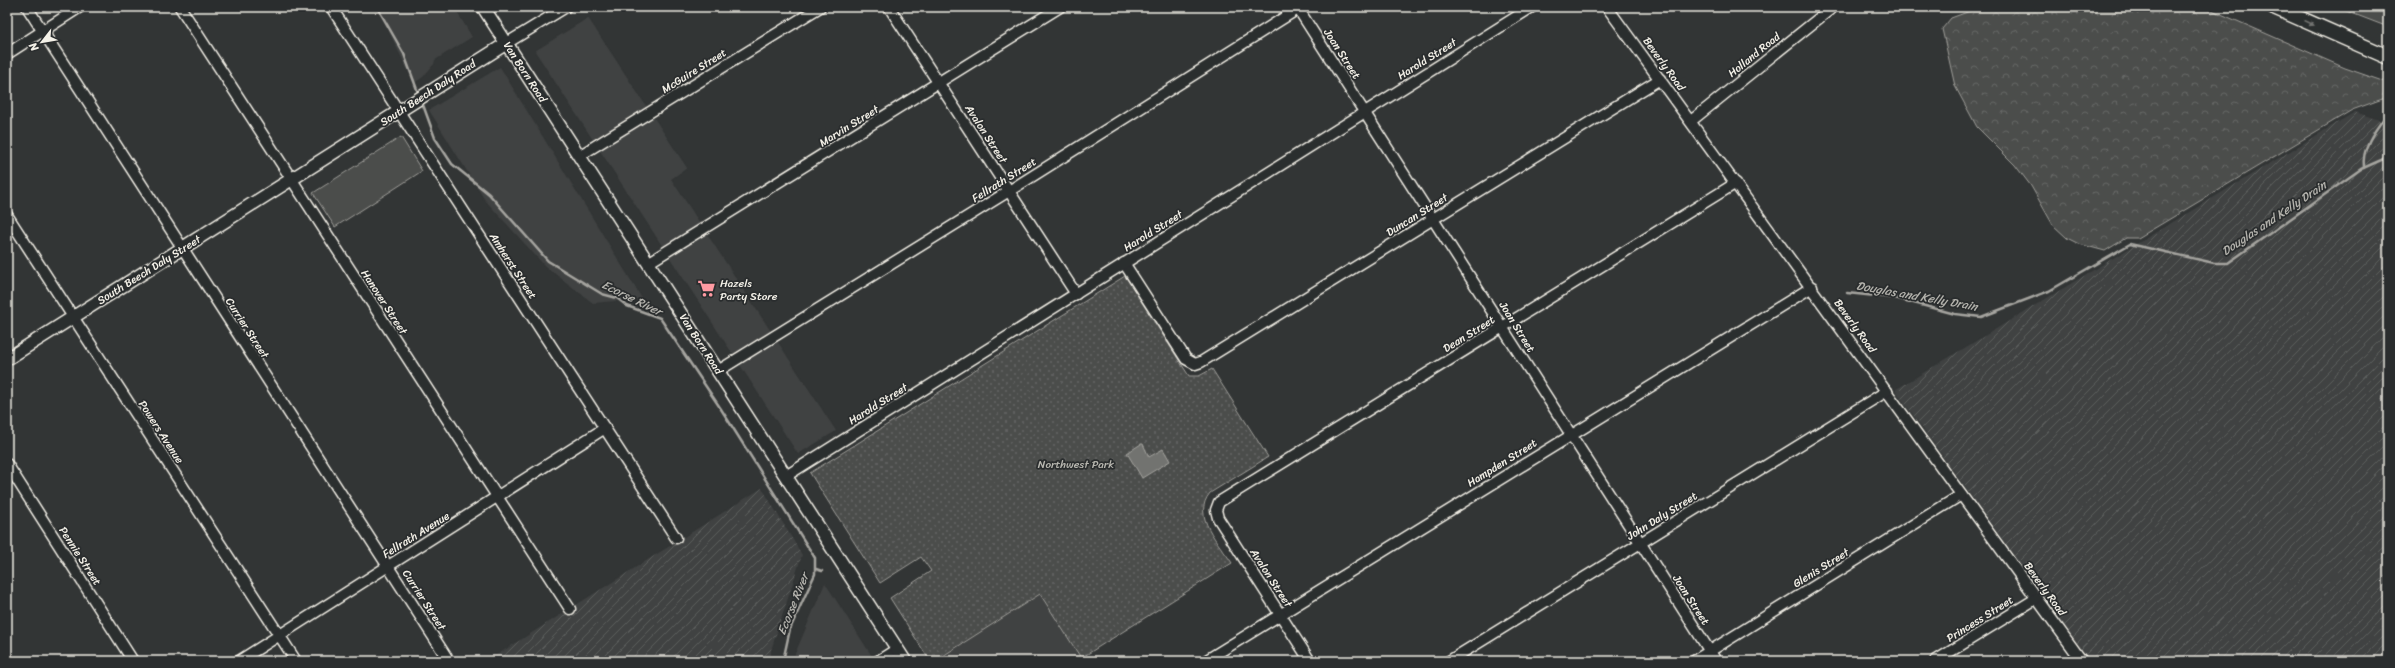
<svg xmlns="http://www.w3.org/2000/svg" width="2395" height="668" viewBox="0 0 2395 668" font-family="Sriracha,sans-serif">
  <defs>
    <pattern id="industrial-furrows" width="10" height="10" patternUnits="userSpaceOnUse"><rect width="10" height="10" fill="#404242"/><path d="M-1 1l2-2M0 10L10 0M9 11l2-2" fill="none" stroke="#5c5e5d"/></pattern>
    <pattern id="forest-crowns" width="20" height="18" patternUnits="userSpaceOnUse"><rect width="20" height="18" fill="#4b4d4c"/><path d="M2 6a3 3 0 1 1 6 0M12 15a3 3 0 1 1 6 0" fill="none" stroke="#666766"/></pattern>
    <pattern id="park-dots" width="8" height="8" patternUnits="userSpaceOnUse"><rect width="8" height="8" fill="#4b4d4c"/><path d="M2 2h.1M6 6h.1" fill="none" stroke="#666766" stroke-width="1.8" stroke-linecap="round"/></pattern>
  </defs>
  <rect width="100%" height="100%" fill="#323535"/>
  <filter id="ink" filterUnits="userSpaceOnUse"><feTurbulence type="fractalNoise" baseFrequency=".025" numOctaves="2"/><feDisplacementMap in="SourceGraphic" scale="8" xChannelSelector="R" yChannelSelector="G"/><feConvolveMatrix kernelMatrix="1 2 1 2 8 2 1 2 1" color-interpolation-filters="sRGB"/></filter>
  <g filter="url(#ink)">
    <g fill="#404242">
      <polygon points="377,7 454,7 472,37 435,60 434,64 423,77 414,83"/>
      <polygon points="588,18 687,168 671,179 836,431 798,454 535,51"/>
      <polygon points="500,67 641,297 637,299 593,303 545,266 485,200 429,110"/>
      <polygon points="825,583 875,661 792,661"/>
      <polygon points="1040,594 1081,658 1076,661 935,661"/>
    </g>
    <g fill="url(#industrial-furrows)">
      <polygon points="2355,112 2388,123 2388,661 2090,661 1895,390"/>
      <polygon points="762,488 802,555 771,650 771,661 487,661"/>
    </g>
    <g fill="#4b4d4c" stroke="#a09f9a">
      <polygon points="2336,7 2388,7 2388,27"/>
      <polygon points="401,137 422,171 335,227 313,193"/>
    </g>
    <polygon fill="url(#forest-crowns)" stroke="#a09f9a" points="1981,7 2205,7 2345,68 2388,83 2388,97 2352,110 2138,238 2126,238 2105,251 2079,244 2067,238 2053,225 2031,186 2015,165 1977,127 1955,86 1942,29 1951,18"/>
    <path fill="url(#park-dots)" stroke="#a09f9a" d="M1125 276 1189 376H1199L1212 369 1268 457 1210 493C1191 516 1219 543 1232 563L1081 658 1040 594 935 661H930L890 598 931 571 921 557 880 583 810 473Z"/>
    <polygon fill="#727370" stroke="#a6a5a0" points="1141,444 1143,444 1149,457 1163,449 1170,461 1142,478 1127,453"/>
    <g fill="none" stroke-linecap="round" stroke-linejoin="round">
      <g stroke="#a6a5a0" stroke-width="2.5">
        <polyline points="377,7 404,54 419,95"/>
        <polyline points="422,102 435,138 452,164 489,194 548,261 602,294 617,298 627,306 660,318 721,409 815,558 815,574 790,629 783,661"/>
        <path d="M2364 168C2361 147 2376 129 2388 113"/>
        <polyline points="1847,293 1895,298 1955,314 1981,317 2049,291 2130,244 2214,263 2228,263 2361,169 2388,157"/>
        <polyline points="816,569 822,571"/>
      </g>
      <defs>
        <g id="minor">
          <polyline points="27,7 449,661"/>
          <polyline points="180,7 570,609"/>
          <polyline points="331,7 676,538"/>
          <polyline points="889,7 1076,294"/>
          <polyline points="1297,7 1716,661"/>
          <polyline points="1607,7 2082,661"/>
          <polyline points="507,43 566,7"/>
          <polyline points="7,54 80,7"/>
          <polyline points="1691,121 1833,7"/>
          <polyline points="579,156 820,7"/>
          <polyline points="7,215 296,661"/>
          <polyline points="648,263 1060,7"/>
          <polyline points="1124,263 1186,359 1195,364 1201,362 1660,79"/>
          <polyline points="718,371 1009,191 1301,7"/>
          <polyline points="7,464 133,661"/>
          <polyline points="786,476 1532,7"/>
          <polyline points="239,661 605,428"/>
          <polyline points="878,661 897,649"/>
          <polyline points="1205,661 1812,287"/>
          <polyline points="1310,661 1218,518 1216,510 1219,502 1736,183"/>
          <polyline points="1449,661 1887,391"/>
          <polyline points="1694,661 1961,495"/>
          <polyline points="1935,661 2037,598"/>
        </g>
        <g id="major">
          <polyline points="483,7 905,661"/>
          <polyline points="7,359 507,43"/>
        </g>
        <polyline id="highway" points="2274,7 2388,57"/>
      </defs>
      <use href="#minor" stroke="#f4f1e8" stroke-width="13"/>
      <use href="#major" stroke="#f4f1e8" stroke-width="15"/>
      <use href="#highway" stroke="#f4f1e8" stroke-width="17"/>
      <use href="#minor" stroke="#2a2d2e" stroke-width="10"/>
      <use href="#major" stroke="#2a2d2e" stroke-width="12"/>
      <use href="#highway" stroke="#2a2d2e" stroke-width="14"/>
    </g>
    <defs><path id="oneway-solid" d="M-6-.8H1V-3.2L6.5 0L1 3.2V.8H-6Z"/></defs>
    <use fill="#71726f" href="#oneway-solid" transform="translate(2309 23) rotate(24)"/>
  </g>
  <defs>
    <symbol id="supermarket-bare" viewBox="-9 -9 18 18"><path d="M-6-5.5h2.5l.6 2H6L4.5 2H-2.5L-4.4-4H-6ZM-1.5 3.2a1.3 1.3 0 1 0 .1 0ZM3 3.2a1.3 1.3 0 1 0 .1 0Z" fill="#ff9aa2" stroke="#2a2d2e" stroke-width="2.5" paint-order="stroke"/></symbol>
  </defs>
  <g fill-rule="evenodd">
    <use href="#supermarket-bare" x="694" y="276" width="25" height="25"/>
  </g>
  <g text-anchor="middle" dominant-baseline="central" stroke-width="3.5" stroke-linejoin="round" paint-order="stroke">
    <g font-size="11" fill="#f4f1e8" stroke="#2a2d2e">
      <text transform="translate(1342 54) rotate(57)">Joan Street</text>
      <text transform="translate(1754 55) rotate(-39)">Holland Road</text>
      <text transform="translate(1427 59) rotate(-32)">Harold Street</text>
      <text transform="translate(1664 64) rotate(54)">Beverly Road</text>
      <text transform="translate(694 71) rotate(-32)">McGuire Street</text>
      <text transform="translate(525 72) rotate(57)">Van Born Road</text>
      <text transform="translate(428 93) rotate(-33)">South Beech Daly Road</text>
      <text transform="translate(849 126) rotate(-32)">Marvin Street</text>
      <text transform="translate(986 134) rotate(57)">Avalon Street</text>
      <text transform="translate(1004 180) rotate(-32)">Fellrath Street</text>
      <text transform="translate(1417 215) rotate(-32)">Duncan Street</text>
      <text transform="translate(1153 231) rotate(-32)">Harold Street</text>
      <text transform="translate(513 266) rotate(57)">Amherst Street</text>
      <text transform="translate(149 270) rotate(-32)">South Beech Daly Street</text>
      <text transform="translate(384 302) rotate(57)">Hanover Street</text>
      <text transform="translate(1855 326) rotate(54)">Beverly Road</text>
      <text transform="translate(1517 327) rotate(58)">Joan Street</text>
      <text transform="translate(247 328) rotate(57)">Currier Street</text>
      <text transform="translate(1469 334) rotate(-32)">Dean Street</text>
      <text transform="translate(701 344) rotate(57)">Van Born Road</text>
      <text transform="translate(878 404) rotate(-32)">Harold Street</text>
      <text transform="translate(161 432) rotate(57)">Powers Avenue</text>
      <text transform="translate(1502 463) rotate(-32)">Hampden Street</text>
      <text transform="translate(1662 516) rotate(-32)">John Daly Street</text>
      <text transform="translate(416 535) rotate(-32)">Fellrath Avenue</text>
      <text transform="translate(80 556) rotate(57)">Pennie Street</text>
      <text transform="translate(1821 568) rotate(-32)">Glenis Street</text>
      <text transform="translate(1271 578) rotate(57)">Avalon Street</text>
      <text transform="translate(2045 589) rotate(54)">Beverly Road</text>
      <text transform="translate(424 600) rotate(57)">Currier Street</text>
      <text transform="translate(1691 600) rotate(57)">Joan Street</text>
      <text transform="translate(1980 619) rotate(-32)">Princess Street</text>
    </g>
    <g font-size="11" fill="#f4f1e8" stroke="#2a2d2e" text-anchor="start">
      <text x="720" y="283">Hazels<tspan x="720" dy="13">Party Store</tspan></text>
    </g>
    <g font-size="11" fill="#b9b8b1" stroke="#2a2d2e">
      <text x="1076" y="464">Northwest Park</text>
    </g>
    <g font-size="12" font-style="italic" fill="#b3b2ac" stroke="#2a2d2e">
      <text transform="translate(2274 218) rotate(-34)">Douglas and Kelly Drain</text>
      <text transform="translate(1917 296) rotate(10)">Douglas and Kelly Drain</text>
      <text transform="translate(632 298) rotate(26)">Ecorse River</text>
      <text transform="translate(793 604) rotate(-68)">Ecorse River</text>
    </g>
  </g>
  <rect width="2395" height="668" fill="none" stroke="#2a2d2e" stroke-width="24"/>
  <rect x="12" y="12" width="2371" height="644" fill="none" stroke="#f4f1e8" stroke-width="1.5" filter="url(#ink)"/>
  <g transform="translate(42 42) rotate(239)" stroke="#2a2d2e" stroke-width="3" paint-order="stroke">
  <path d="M0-3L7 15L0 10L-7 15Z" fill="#f4f1e8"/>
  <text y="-6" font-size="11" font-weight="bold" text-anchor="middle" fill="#f4f1e8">N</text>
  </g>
</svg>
